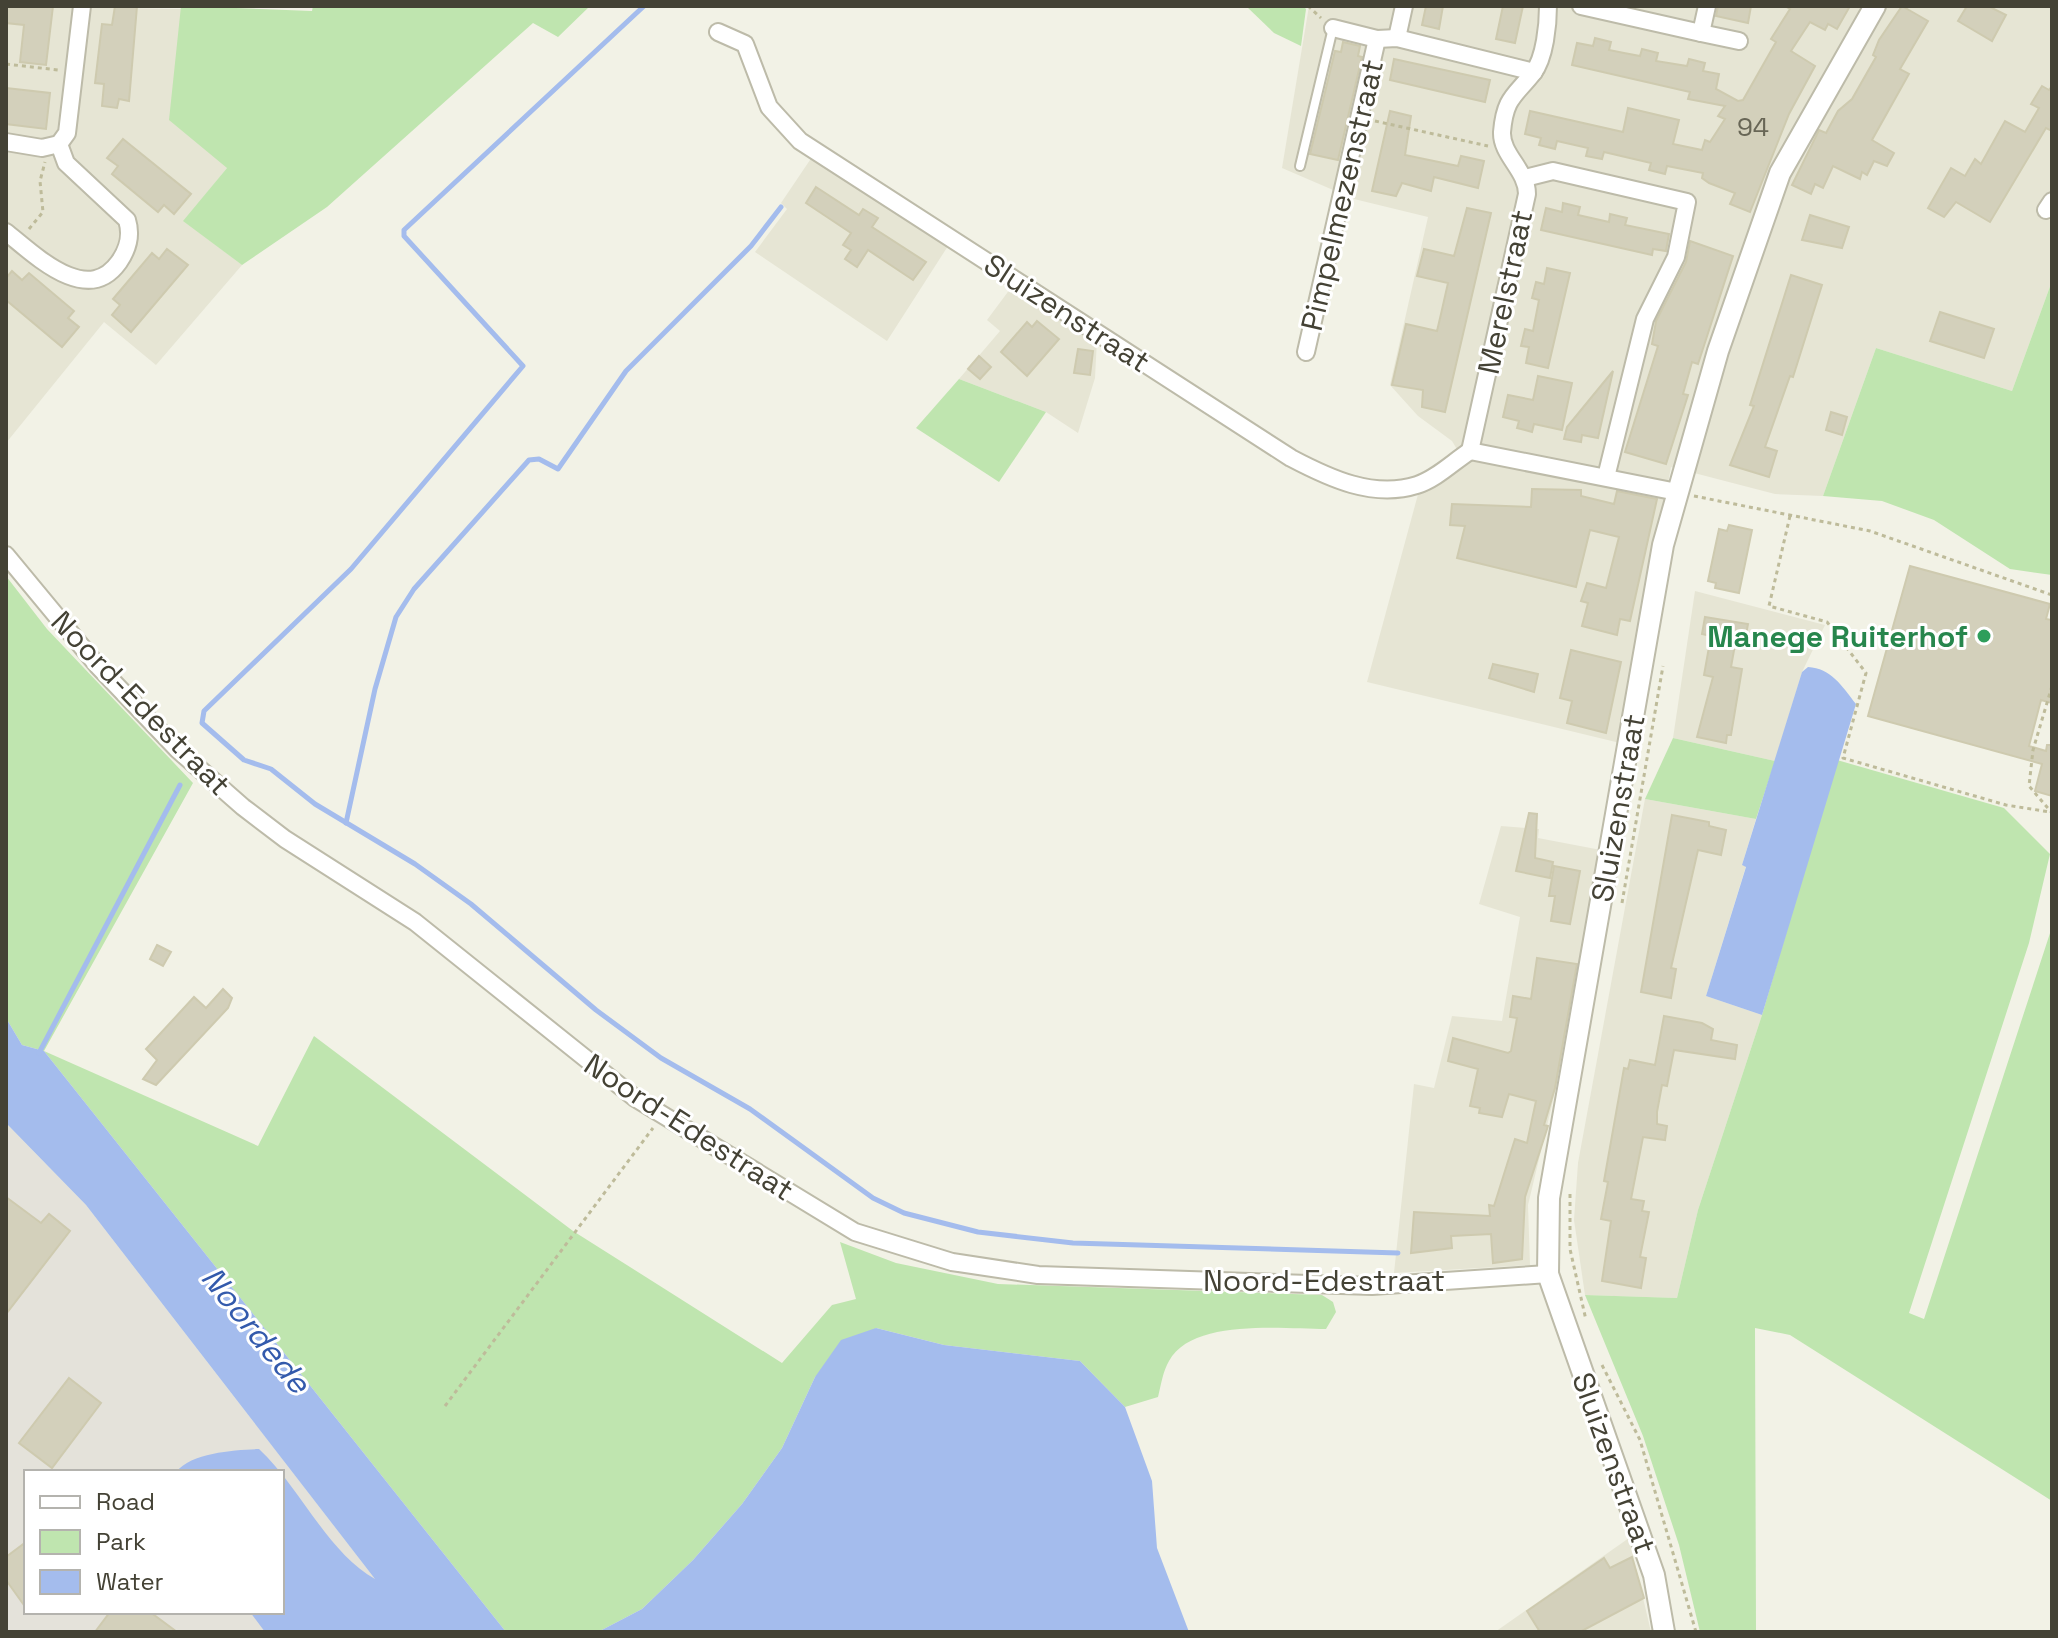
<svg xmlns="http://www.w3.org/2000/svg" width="2058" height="1638" viewBox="0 0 2058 1638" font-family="'Space Grotesk',sans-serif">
  <rect width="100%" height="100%" fill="#f2f2e6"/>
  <g fill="#e6e5d4">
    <polygon points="6,6 182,9 227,168 184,221 242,265 156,365 104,322 6,443"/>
    <polygon points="1309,6 2052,6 2052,281 2012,391 1876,348 1823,496 1775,494 1671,467 1620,743 1367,682 1420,487 1464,461 1452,441 1418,416 1390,385 1428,217 1354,199 1282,168"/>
    <polygon points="812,157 948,246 887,341 755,252 787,209 781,203"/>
    <polygon points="1013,285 1097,339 1095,378 1078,433 1046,412 959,379 1000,331 987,320"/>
    <polygon points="1695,591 1825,625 1802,672 1775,761 1673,738"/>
    <polygon points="1645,799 1756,819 1742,865 1746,866 1706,996 1762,1015 1698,1210 1677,1298 1585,1295 1574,1220 1578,1163"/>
    <polygon points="1501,826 1539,829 1538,838 1601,850 1556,1088 1528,1205 1530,1265 1394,1273 1414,1084 1434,1088 1452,1016 1502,1021 1520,917 1479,904"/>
    <polygon points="1629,1538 1651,1632 1495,1632"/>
  </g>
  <path fill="#e4e2da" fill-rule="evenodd" d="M6 1123 86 1205 379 1584 423 1632H6ZM26 1472H282V1612H26Z"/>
  <g fill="#bfe5af">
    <polygon points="181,6 312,11 313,6 590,6 558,37 533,23 327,207 242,265 183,221 227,168 169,120"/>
    <polygon points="1246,6 1303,6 1306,9 1301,46 1274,33"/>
    <polygon points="2052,281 2052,575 2010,569 1934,520 1882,501 1823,496 1876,348 2012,391"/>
    <polygon points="959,379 1046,412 999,482 916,428"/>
    <path d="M6 576 47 629 193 783 44 1051 258 1146 314 1036 573 1231 782 1363 832 1305 856 1299 840 1242 896 1263 998 1284 1322 1295 1333 1302 1336 1312 1326 1329C1284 1329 1192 1318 1169 1361 1163 1371 1161 1385 1158 1397L1125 1407 1080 1361 944 1345 876 1328 815 1377 782 1448 742 1504 693 1560 642 1609 598 1632H506L44 1051 22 1045 6 1018Z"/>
    <polygon points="1673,738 1775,761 1756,819 1645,799"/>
    <polygon points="1837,760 2004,808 2050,854 2029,943 1909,1313 1924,1319 2052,927 2052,1501 1790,1335 1755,1328 1756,1630 1700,1632 1679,1545 1643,1436 1585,1295 1677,1298 1698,1210 1762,1015"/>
  </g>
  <g fill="#a4bced">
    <path d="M1808 667C1831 668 1842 686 1856 704L1762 1015 1706 996 1746 867 1742 865 1802 672Z"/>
    <path d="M6 1018 22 1045 44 1051 506 1632H265L250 1612H282V1472H176C192 1452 235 1450 259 1449 300 1487 327 1552 375 1579L86 1205 6 1123Z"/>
    <polygon points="876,1328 944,1345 1080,1361 1125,1407 1152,1481 1157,1548 1189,1632 598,1632 642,1609 693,1560 742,1504 782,1448 815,1377 841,1340"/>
  </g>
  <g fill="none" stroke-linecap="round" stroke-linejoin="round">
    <g stroke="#a4bced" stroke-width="5">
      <polyline points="644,6 404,230 404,236 523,366 351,569 204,711 202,723 244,760 271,769 315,804 415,864 471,904 596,1010 661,1058 750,1109 873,1198 904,1213 978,1232 1073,1243 1398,1253"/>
      <polyline points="346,823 375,689 396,617 414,589 529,460 539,459 558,469 626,371 751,246 781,207"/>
      <polyline points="39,1053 180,785"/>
    </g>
  </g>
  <g fill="#d3d0bb" stroke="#cecaaf" stroke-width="2">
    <polygon points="6,6 53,6 46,65 20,62 24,25 6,23"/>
    <polygon points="115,6 137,6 129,101 119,99 117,108 102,106 104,84 95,83 102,24 112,25"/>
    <polygon points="1426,6 1443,6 1439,29 1422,25"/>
    <polygon points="1503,6 1523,6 1515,43 1496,39"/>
    <polygon points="1718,6 1751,6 1748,23 1716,16"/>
    <polygon points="1785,6 1850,6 1837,29 1828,24 1825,30 1810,22 1791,51 1815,66 1789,114 1750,212 1730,204 1735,193 1709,183 1702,178 1703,173 1667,166 1665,174 1649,170 1651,163 1604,152 1602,159 1586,156 1588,148 1557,141 1555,149 1539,145 1541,138 1525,134 1530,111 1623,132 1628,108 1679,120 1673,144 1702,150 1705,140 1710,142 1725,119 1718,116 1725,106 1688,99 1690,92 1572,65 1577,43 1593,46 1595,38 1611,42 1609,50 1624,53 1640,56 1642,49 1658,53 1656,61 1687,66 1689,59 1705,63 1703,71 1719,74 1716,89 1738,101 1743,100 1776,42 1771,39 1790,9"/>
    <polygon points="1902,6 1928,21 1900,69 1909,74 1872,140 1894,153 1887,166 1874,161 1867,175 1862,172 1860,179 1833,166 1823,188 1815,184 1811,194 1792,185 1819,130 1826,133 1838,111 1852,99 1876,57 1873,55 1879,40"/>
    <polygon points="1967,6 1988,6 2006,15 1992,41 1958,21"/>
    <polygon points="1343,42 1360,46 1358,56 1362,57 1338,160 1310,154 1335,51 1341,52"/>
    <polygon points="1394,59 1490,80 1485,102 1390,80"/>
    <polygon points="2042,86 2049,90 2052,86 2052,131 2046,128 1990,222 1956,202 1944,217 1928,208 1951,168 1965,176 1975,159 1981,164 2005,121 2025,132 2039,108 2031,104"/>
    <polygon points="6,88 50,93 46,129 6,124"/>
    <polygon points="1390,111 1411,116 1405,155 1458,166 1461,156 1484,161 1478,188 1434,177 1431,191 1402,183 1396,196 1372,191"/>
    <polygon points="123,139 191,194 174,214 164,205 158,212 112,174 118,166 107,158"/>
    <polygon points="816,187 859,215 863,209 878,218 872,227 926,262 913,280 868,250 857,267 845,259 851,250 843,245 851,233 806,203"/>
    <polygon points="1563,203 1580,207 1578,215 1609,222 1610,214 1627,218 1625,225 1669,234 1666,251 1653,249 1652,255 1541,230 1546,208 1562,212"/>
    <polygon points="1467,208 1491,213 1445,412 1422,407 1423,390 1392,385 1406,324 1437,331 1441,314 1448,283 1417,276 1424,249 1454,256"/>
    <polygon points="1810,215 1849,227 1842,248 1802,240"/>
    <polygon points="1690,241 1733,256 1698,364 1692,362 1683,394 1688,395 1666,464 1625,452 1658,346 1652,344 1656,321 1686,262"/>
    <polygon points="167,249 188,265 131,332 112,315 120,305 113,299 152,253 159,259"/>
    <polygon points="1547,268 1570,273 1548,368 1526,363 1529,347 1521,346 1525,329 1533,331 1539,300 1532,298 1536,282 1544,284"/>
    <polygon points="12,271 22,280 29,273 74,311 68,318 79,327 62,347 6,300 6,278"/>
    <polygon points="1791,275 1822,285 1793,377 1790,376 1765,447 1777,451 1769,477 1730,465 1754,406 1750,405"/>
    <polygon points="1940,312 1994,329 1984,358 1930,341"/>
    <polygon points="1037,321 1059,339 1027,376 1001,352 1027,322 1032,327"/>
    <polygon points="1078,349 1093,351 1090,375 1074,373"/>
    <polygon points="979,356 991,367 980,379 968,369"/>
    <polygon points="1613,371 1598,438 1582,435 1581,442 1564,439 1567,427"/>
    <polygon points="1538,376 1572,383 1562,430 1534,424 1532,432 1525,430 1517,428 1519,421 1503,417 1508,395 1533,400"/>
    <polygon points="1831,412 1847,417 1842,435 1826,430"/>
    <polygon points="1532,489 1581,490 1581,496 1614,504 1617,491 1657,499 1630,621 1620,619 1617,635 1582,626 1588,603 1581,601 1587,583 1606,588 1619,537 1590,530 1576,587 1457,558 1465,526 1450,525 1452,504 1531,507"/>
    <polygon points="1729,525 1752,530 1739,593 1715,588 1716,583 1708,581 1719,529 1727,531"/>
    <polygon points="1910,566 2050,604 2046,619 2052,620 2052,703 2041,700 2029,746 2046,751 2047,745 2052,745 2052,796 2035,791 2042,764 1868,716"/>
    <polygon points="1705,617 1748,624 1745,640 1736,639 1731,667 1742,669 1731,735 1727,735 1726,743 1697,737 1713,677 1704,675 1711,636 1702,634"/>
    <polygon points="1571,650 1621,662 1606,733 1567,723 1572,701 1560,698"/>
    <polygon points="1493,664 1538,674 1534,692 1489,678"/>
    <polygon points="1529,813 1537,814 1535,858 1553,862 1550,878 1516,871"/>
    <polygon points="1672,815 1709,822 1709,826 1726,830 1721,855 1698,850 1671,968 1676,969 1671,998 1641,992"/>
    <polygon points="1554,866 1580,871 1570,924 1551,921 1555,896 1549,896"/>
    <polygon points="157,945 171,952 163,966 150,959"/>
    <polygon points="1537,958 1577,964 1555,1088 1544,1125 1548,1126 1525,1197 1522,1259 1493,1263 1491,1234 1451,1236 1452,1248 1411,1253 1414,1212 1490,1216 1489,1205 1494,1206 1515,1139 1527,1143 1536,1101 1509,1094 1502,1117 1479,1113 1480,1108 1470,1106 1478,1069 1448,1061 1453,1038 1508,1053 1511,1051 1517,1018 1510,1017 1513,996 1531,999"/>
    <polygon points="223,989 232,998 228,1008 156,1085 143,1079 157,1060 146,1049 194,997 206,1008"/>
    <polygon points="1664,1016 1702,1023 1713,1029 1711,1040 1737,1045 1735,1059 1674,1050 1667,1086 1662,1085 1657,1112 1657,1124 1667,1126 1665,1140 1643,1137 1631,1199 1644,1201 1642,1211 1649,1212 1640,1257 1646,1258 1641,1288 1602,1281 1611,1221 1601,1219 1608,1182 1604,1181 1624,1068 1628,1069 1630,1060 1655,1065"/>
    <polygon points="6,1197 41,1223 49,1214 70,1231 6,1314"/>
    <polygon points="69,1378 101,1403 52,1468 19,1443"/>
    <polygon points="26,1542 26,1608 6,1580 6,1557"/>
    <polygon points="1632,1557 1644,1598 1580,1632 1540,1632 1527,1611 1604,1558 1610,1568"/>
    <polygon points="110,1612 150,1612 177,1632 95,1632"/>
  </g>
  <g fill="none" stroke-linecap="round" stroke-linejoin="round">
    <defs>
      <polyline id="service" points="1300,166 1333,28"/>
      <g id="minor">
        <polyline points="1581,6 1701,33 1707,6"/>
        <polyline points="1333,28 1377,39 1397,38 1534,72"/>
        <path d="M718 32 745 44 769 107 800 141 1291 458C1329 478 1373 499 1417 485 1436 479 1453 462 1470 451"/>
        <polyline points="1701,33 1739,41"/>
        <polyline points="1397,38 1404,6"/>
        <polyline points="6,142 42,148 59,144 67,133 82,6"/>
        <polyline points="1525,178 1553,171 1687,202 1676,257 1645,319 1606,477"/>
        <polyline points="2046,210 2052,201"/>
        <path d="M6 232C35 255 87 307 119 262 128 249 132 236 127 220L66 163 59 144"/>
        <polyline points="1306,352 1377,39"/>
        <path d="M1470 451 1527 194C1527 170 1501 155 1502 132 1505 97 1515 96 1533 73 1545 58 1548 24 1548 6"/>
        <polyline points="1470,451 1677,492"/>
        <polyline points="6,555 97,665 178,750 243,807 285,839 415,922 635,1098 855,1232 952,1262 1038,1275 1372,1286 1548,1274"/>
      </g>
      <polyline id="tertiary" points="1664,1632 1654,1575 1548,1274 1549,1198 1663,545 1718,351 1780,173 1875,6"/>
    </defs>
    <use href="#service" stroke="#bdbba9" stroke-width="12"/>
    <use href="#minor" stroke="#bdbba9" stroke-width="20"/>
    <use href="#tertiary" stroke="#bdbba9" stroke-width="24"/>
    <g stroke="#bebb9a" stroke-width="3" stroke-dasharray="4 4" stroke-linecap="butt">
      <polyline points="1308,6 1321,18"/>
      <polyline points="6,64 58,70"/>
      <polyline points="1375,121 1488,146"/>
      <polyline points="29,229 43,212 40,181 45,162"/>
      <polyline points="1694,496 1870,531 2052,595"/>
      <polyline points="1790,516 1769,606 1827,622 1866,673 1843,758 2006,805 2050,812"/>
      <polyline points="2052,686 2033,750 2029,786 2052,813"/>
      <polyline points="1622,903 1663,666"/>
      <polyline points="1570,1194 1570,1249 1586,1320"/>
      <polyline points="1602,1365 1640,1440 1696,1632"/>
      <polyline points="445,1406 653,1128"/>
    </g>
    <use href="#service" stroke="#fff" stroke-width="8"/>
    <use href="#minor" stroke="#fff" stroke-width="16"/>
    <use href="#tertiary" stroke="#fff" stroke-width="20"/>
  </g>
  <circle fill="#2e9e5b" stroke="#fff" stroke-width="3" cx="1984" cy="636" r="8"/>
  <g text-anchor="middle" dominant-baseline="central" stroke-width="6" stroke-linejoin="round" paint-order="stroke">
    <g font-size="26" fill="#686656">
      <text x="1753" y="127">94</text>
    </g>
    <g font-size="30" fill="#444235" stroke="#fff">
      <text transform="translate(1342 195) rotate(-77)">Pimpelmezenstraat</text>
      <text transform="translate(1505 292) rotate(-78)">Merelstraat</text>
      <text transform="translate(1067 313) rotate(33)">Sluizenstraat</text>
      <text transform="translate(141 703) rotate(46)">Noord-Edestraat</text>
      <text transform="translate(1618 808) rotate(-80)">Sluizenstraat</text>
      <text transform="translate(689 1127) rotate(33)">Noord-Edestraat</text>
      <text x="1324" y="1280">Noord-Edestraat</text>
      <text transform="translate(1614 1463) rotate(70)">Sluizenstraat</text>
    </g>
    <g font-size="30" font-weight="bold" fill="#27864d" stroke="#fff" text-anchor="end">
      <text x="1968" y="636">Manege Ruiterhof</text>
    </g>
    <g font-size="32" font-style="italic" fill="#335aac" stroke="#fff">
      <text transform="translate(256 1330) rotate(51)">Noordede</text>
    </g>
  </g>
  <rect width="2058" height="1638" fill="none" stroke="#444235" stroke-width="16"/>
  <rect x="24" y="1470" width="260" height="144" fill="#ffffff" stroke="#b4b3ae" stroke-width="2"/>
  <rect x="40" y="1496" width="40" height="12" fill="#ffffff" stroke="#b4b3ae" stroke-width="2"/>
  <text x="96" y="1510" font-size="24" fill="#444235">Road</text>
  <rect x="40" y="1530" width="40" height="24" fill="#bfe5af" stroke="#b4b3ae" stroke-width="2"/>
  <text x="96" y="1550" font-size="24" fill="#444235">Park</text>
  <rect x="40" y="1570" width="40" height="24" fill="#a4bced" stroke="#b4b3ae" stroke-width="2"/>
  <text x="96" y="1590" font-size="24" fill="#444235">Water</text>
</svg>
